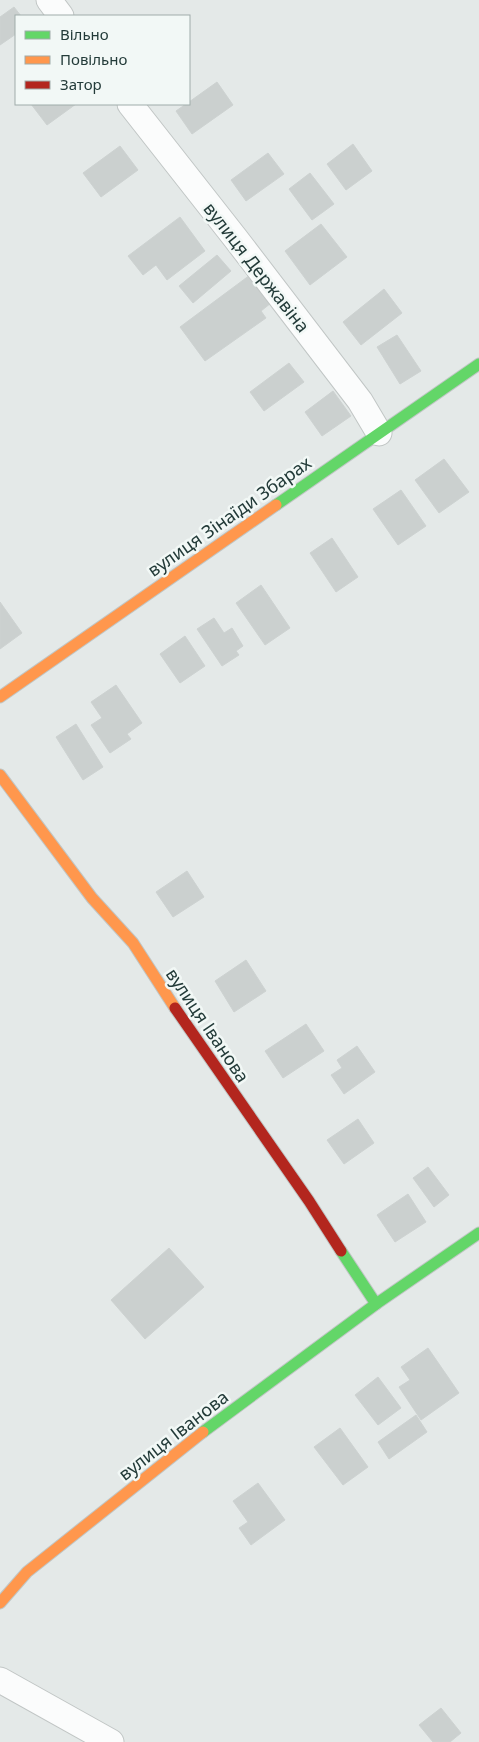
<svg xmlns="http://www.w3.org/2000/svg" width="479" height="1742" viewBox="0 0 479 1742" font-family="'Noto Sans',sans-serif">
  <rect width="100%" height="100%" fill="#e4e9e8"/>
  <g fill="#cbd0cf" stroke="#cdd2d1">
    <polygon points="14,7 21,16 16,16 16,34 0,45 0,17"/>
    <polygon points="217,82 233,105 192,134 176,111 186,104 189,104 189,102"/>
    <polygon points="31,104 76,104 47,125"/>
    <polygon points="353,144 372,171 346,190 327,164"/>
    <polygon points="120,146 138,170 101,197 83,173"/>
    <polygon points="268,153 284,174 246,201 231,180"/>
    <polygon points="310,173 334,204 312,220 289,189"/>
    <polygon points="180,217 205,251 167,280 156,265 143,275 128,256"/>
    <polygon points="321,224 347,257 310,285 285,251"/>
    <polygon points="217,255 231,271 193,303 179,286"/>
    <polygon points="250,275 271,303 261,311 266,318 205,361 180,327"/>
    <polygon points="384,289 402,313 361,345 343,322"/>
    <polygon points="397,335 421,371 400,384 377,347"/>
    <polygon points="289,363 304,382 264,411 250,392"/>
    <polygon points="333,391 351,416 322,436 305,412"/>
    <polygon points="444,459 469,492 439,513 415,480"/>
    <polygon points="401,490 426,526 398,545 373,509"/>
    <polygon points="332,538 358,577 336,592 310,553"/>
    <polygon points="261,585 290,628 265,645 236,603"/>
    <polygon points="0,602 22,633 0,649"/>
    <polygon points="214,618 224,633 232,628 243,646 236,651 239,655 222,666 197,629"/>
    <polygon points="185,636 205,666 180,683 160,654"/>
    <polygon points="116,685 142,723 127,734 131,739 110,753 91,725 102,718 91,702"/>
    <polygon points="76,724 103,767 83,780 56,737"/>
    <polygon points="187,871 204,897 173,917 156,892"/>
    <polygon points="246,960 266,991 234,1012 215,981"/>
    <polygon points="306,1024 324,1051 283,1078 265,1051"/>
    <polygon points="357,1046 375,1072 344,1094 331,1075 342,1068 337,1060"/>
    <polygon points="358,1119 374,1143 344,1164 327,1140"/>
    <polygon points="428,1167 449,1195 434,1207 413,1178"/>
    <polygon points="408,1194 426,1222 395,1242 377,1215"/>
    <polygon points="169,1248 204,1287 145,1339 111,1300"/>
    <polygon points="428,1348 459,1393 421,1420 399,1387 410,1380 401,1367"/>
    <polygon points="378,1377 401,1408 378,1425 355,1395"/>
    <polygon points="416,1415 427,1432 389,1459 378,1442"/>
    <polygon points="340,1428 368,1467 343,1485 314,1447"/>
    <polygon points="258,1483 285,1520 251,1545 239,1528 248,1522 233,1501"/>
    <polygon points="441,1708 461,1733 450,1742 433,1742 419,1725"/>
  </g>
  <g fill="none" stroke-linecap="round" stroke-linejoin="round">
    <defs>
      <g id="street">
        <polyline points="49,0 61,16"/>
        <polyline points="130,104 236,239 360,401 379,433"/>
        <polyline points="0,1680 111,1742"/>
      </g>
      <g id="fast">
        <polyline points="276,505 479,364"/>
        <polyline points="341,1251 376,1304"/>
        <polyline points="203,1432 376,1304 479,1233"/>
      </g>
      <g id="slow">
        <polyline points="0,697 276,505"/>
        <polyline points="0,775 92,898 133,943 175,1008"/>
        <polyline points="0,1603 27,1572 203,1432"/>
      </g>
      <polyline id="jam" points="175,1008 309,1201 341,1251"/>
    </defs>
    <use href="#street" stroke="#c1c6c5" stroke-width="27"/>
    <use href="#fast" stroke="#c0c6c5" stroke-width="13"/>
    <use href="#slow" stroke="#c0c6c5" stroke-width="13"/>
    <use href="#jam" stroke="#c0c6c5" stroke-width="13"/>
    <use href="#street" stroke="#fbfcfc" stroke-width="25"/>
    <use href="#fast" stroke="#63d668" stroke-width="11"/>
    <use href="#slow" stroke="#ff974d" stroke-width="11"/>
    <use href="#jam" stroke="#b3261e" stroke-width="11"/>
  </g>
  <g text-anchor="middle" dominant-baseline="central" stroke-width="5" stroke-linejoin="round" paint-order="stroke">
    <g font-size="18" fill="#233b39" stroke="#f2f8f6">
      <text transform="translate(257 267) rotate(52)">вулиця Державіна</text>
      <text transform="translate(229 516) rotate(-35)">вулиця Зінаїди Збарах</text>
      <text transform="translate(208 1025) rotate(56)">вулиця Іванова</text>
      <text transform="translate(173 1435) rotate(-38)">вулиця Іванова</text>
    </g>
  </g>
  <rect x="15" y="15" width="175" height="90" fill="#f2f8f6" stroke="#9facaa"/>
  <rect x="25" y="31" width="25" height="8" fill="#63d668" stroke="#9facaa"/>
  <text x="60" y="40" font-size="15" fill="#233b39">Вільно</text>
  <rect x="25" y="56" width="25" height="8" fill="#ff974d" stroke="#9facaa"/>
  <text x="60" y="65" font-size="15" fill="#233b39">Повільно</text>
  <rect x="25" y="81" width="25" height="8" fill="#b3261e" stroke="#9facaa"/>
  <text x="60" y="90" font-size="15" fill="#233b39">Затор</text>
</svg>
